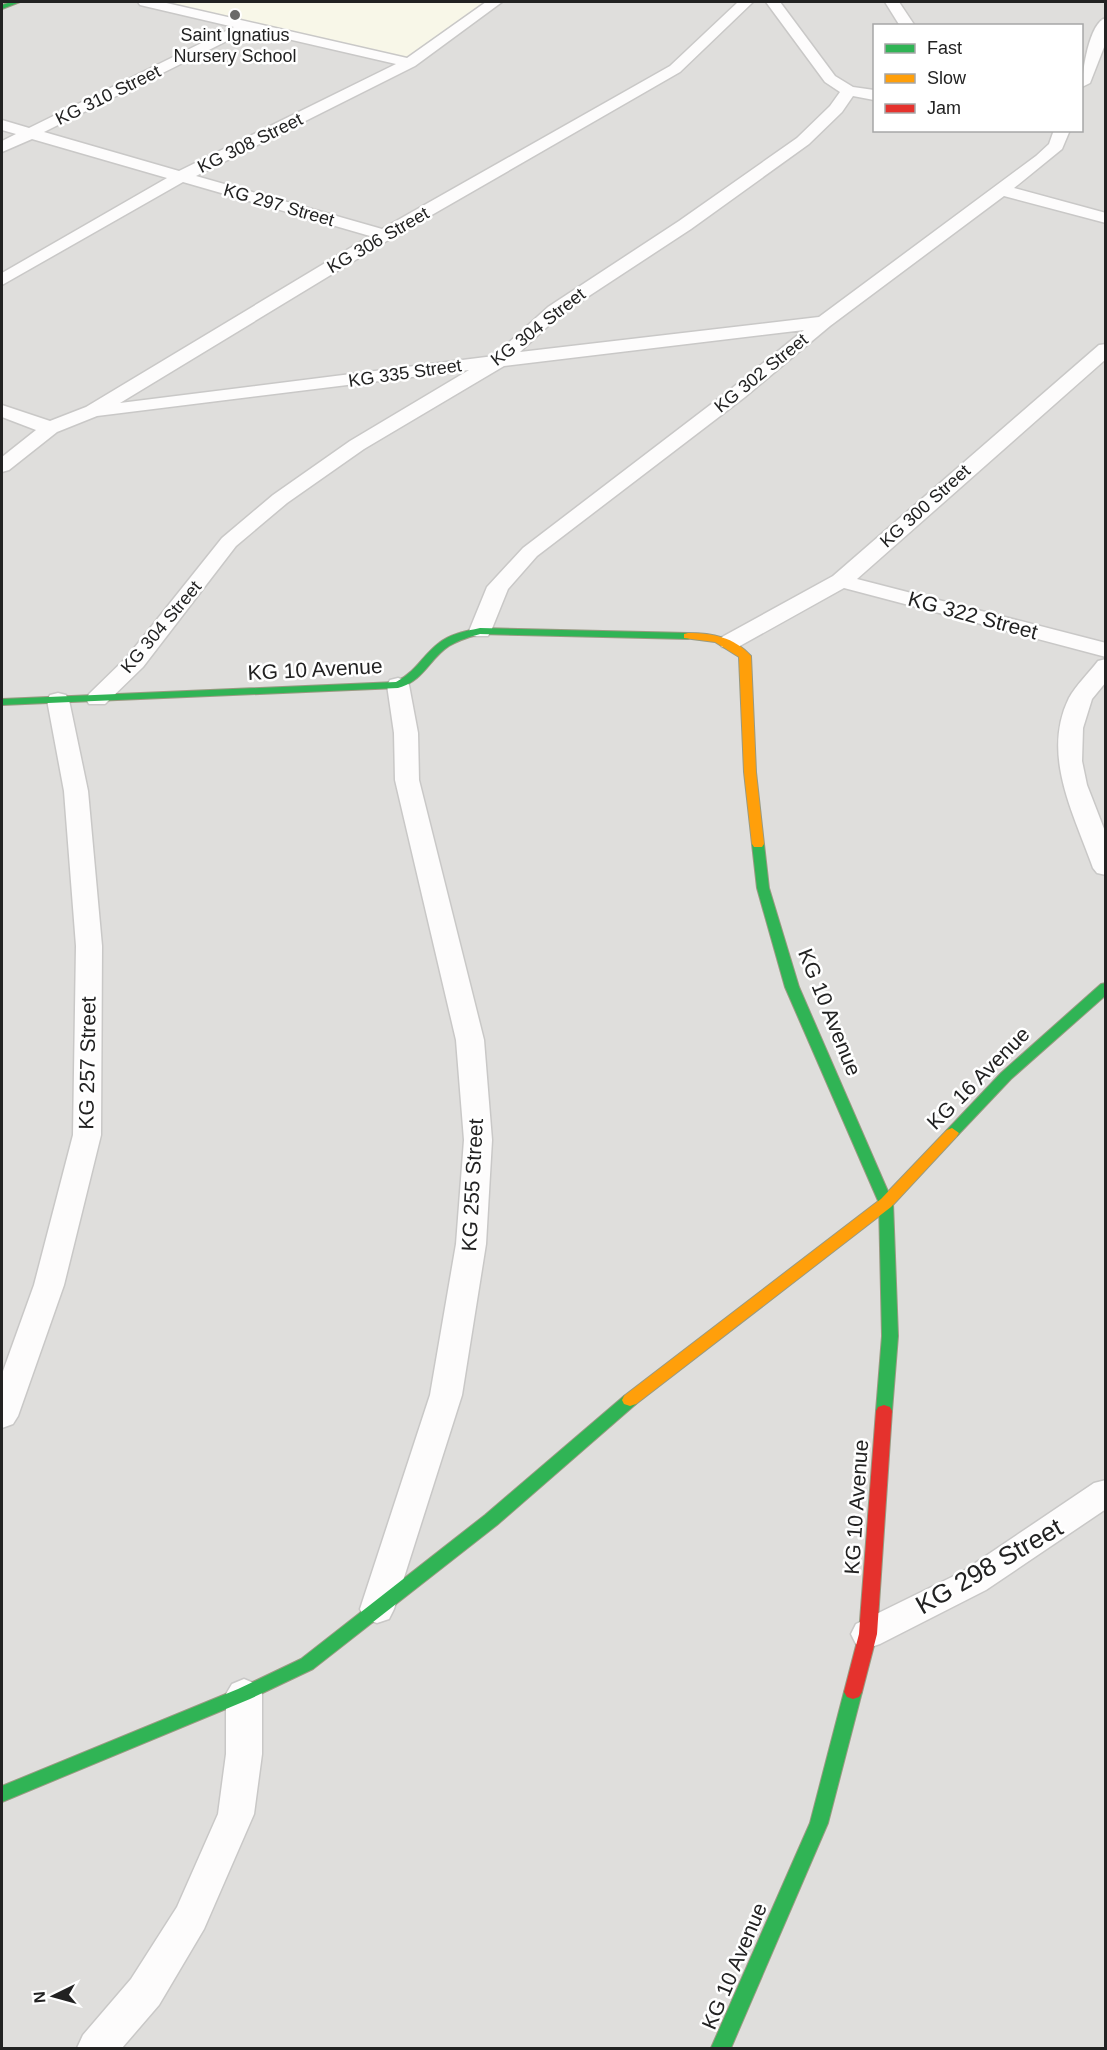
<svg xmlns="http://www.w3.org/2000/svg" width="1107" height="2050" viewBox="0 0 1107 2050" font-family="Arial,sans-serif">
  <rect width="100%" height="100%" fill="#f0eeeb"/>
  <path fill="#dfdedc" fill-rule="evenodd" d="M2 2H1105V2048H2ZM874 26H1082V130H874Z"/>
  <polygon fill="#f8f7e8" points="146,2 493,2 410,63"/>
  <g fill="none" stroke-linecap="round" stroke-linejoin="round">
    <defs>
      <g id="street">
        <path d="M138 2H162L407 58 486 2H502L415 66 196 176 382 229 670 66 738 2H753L680 72 390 239 120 403 494 356 548 307 679 221 797 138 830 106 840 92 825 82 766 2H780L835 76 853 87 874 90V100L853 96 842 112 809 144 691 229 560 315 520 352 819 317 1036 156 1049 144 1054 130H1070L1062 149 1014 188 1106 213V223L1004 196 830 326 745 397 537 556 508 589 491 631 488 636H472L469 631 487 587 523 548 731 389 804 330 504 366 364 449 287 503 236 546 143 667 105 704H89L86 699 89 694 127 657 222 538 273 495 350 441 469 370 97 416 57 432 9 470 2 472V457L36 430 2 417V405L50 421 86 407 370 236 183 182 2 285V273L167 178 32 139 2 152V141L16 134 2 130V120L29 128 234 27 140 5ZM249 30 396 64 179 171 44 132Z"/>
        <polygon points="885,2 899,2 915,26 900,26"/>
        <path d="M1106 18V42L1090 83 1082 87C1082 73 1089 22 1106 18Z"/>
        <polygon points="1106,344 1106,359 857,579 1106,643 1106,657 844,588 738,647 722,647 719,642 722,637 833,576 1099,345"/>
        <path d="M1106 659V682L1092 699 1083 728 1082 761 1087 785 1106 834V875L1097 873 1093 868C1074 814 1041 755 1069 698 1076 685 1089 673 1098 661Z"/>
        <polygon points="398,678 406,680 409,685 418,733 419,780 484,1040 492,1140 486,1244 462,1395 394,1609 389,1619 377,1623 365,1619 360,1609 430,1395 456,1244 464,1140 456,1040 395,780 394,733 387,685 390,680"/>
        <polygon points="58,693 66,695 69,700 88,791 102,946 101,1135 64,1285 18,1416 13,1424 2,1428 2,1374 34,1285 73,1135 76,946 64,791 47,700 50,695"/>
        <polygon points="1106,1480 1106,1509 986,1590 880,1644 868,1648 856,1644 851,1634 856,1624 962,1572 1094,1483"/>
        <polygon points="244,1679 256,1684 262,1694 262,1754 254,1814 204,1929 159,2005 122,2048 77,2048 83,2035 131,1979 177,1907 218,1814 226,1754 226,1694 232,1684"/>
      </g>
      <g id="fast">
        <polygon points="11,2 20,2 2,9 2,5"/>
        <path d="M480 628 688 633 694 636 688 639 480 634C469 637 459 640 449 646 429 659 424 681 398 688L2 705V699L396 682C418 670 421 657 439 643 450 634 466 631 480 628Z"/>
        <polygon points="758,840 764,844 769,888 799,987 893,1203 898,1336 892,1411 890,1415 884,1417 878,1415 876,1411 882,1336 879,1203 785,987 757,888 752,844"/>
        <polygon points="1106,983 1106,995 1011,1079 957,1136 947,1136 945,1133 947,1130 1001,1073 1101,984"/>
        <polygon points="630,1394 636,1396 638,1400 636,1404 497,1525 313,1669 250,1699 2,1802 2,1786 238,1689 301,1659 485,1515 624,1396"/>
        <polygon points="853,1685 859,1687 862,1692 828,1823 731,2048 711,2048 810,1823 844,1692 847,1687"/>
      </g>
      <g id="slow">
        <path d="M688 633C712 633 734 637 751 656L756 772 764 844 762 847H754L752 844 744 772 739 657 715 642 684 638V634Z"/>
        <polygon points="952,1128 959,1133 957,1136 891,1207 636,1404 630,1406 624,1404 622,1400 624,1396 881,1199 947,1130"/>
      </g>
      <polygon id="jam" points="884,1405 890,1407 892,1411 877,1634 862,1692 859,1697 853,1699 847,1697 844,1692 859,1634 876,1411 878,1407"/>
    </defs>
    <use href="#street" stroke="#c9c8c7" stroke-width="3"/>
    <use href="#fast" stroke="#999a82" stroke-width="2"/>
    <use href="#slow" stroke="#999a82" stroke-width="2"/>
    <use href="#jam" stroke="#999a82" stroke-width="2"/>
    <use href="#street" fill="#fdfcfc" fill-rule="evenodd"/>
    <use href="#fast" fill="#30b455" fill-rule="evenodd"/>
    <use href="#slow" fill="#ff9f0a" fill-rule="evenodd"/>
    <use href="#jam" fill="#e5322d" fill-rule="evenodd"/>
  </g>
  <circle fill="#6a6968" stroke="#fff" stroke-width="2" cx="235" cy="15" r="6"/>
  <g text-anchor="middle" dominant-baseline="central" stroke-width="5" stroke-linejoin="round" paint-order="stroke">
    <g font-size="18" fill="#222" stroke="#fff">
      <text x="235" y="35">Saint Ignatius<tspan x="235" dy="21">Nursery School</tspan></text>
    </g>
    <g font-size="18" fill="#222" stroke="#fff">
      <text transform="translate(108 95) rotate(-26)">KG 310 Street</text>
      <text transform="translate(250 143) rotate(-26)">KG 308 Street</text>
      <text transform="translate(279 205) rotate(16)">KG 297 Street</text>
      <text transform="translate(378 240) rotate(-30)">KG 306 Street</text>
      <text transform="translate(538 327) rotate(-38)">KG 304 Street</text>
      <text transform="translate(405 373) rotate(-8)">KG 335 Street</text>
      <text transform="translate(761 373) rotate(-39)">KG 302 Street</text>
      <text transform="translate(925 506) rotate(-42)">KG 300 Street</text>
      <text transform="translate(161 627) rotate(-50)">KG 304 Street</text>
    </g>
    <g font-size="21" fill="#222" stroke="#fff">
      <text transform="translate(973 615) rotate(15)">KG 322 Street</text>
      <text transform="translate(315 669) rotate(-3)">KG 10 Avenue</text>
      <text transform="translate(830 1012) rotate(68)">KG 10 Avenue</text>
      <text transform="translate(87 1063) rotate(-89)">KG 257 Street</text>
      <text transform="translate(978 1078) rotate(-45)">KG 16 Avenue</text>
      <text transform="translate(472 1185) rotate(-87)">KG 255 Street</text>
      <text transform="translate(856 1507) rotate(-86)">KG 10 Avenue</text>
      <text transform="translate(734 1966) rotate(-67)">KG 10 Avenue</text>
    </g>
    <g font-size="26" fill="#222" stroke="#fff">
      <text transform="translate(989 1566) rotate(-30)">KG 298 Street</text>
    </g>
  </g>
  <rect width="1107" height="2050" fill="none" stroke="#222222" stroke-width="6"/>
  <rect x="873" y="24" width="210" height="108" fill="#ffffff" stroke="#a7a7a7" stroke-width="1.5"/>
  <rect x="885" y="44" width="30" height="9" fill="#30b455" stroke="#a7a7a7" stroke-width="1.5"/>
  <text x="927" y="54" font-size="18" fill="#222222">Fast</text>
  <rect x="885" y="74" width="30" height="9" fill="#ff9f0a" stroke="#a7a7a7" stroke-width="1.5"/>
  <text x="927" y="84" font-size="18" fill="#222222">Slow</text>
  <rect x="885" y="104" width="30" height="9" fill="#e5322d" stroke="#a7a7a7" stroke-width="1.5"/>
  <text x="927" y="114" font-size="18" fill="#222222">Jam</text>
  <g transform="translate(54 1996) rotate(265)" stroke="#ffffff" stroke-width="4.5" paint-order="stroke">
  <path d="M0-4.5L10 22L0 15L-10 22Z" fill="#222222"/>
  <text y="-9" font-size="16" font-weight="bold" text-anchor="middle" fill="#222222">N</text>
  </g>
</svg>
